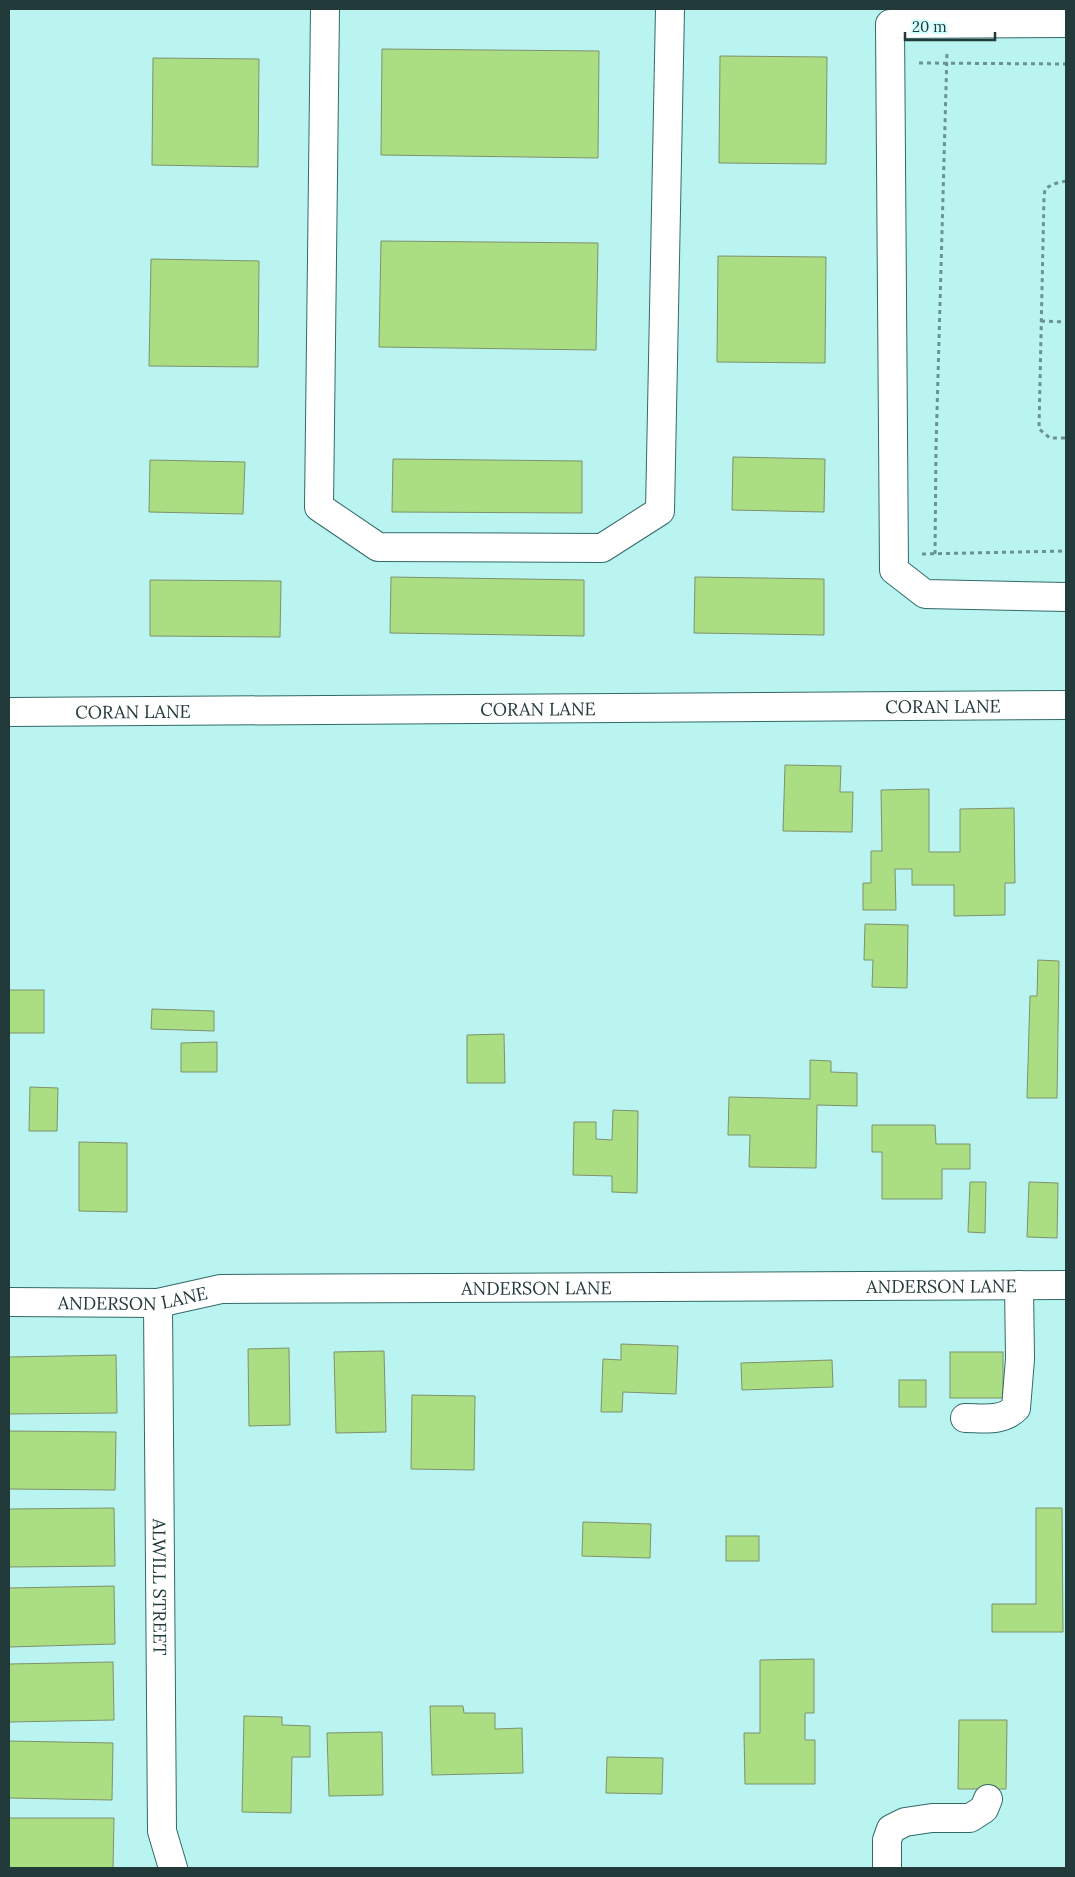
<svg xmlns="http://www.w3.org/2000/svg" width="1075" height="1877" viewBox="0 0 1075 1877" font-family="Lora,serif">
  <rect width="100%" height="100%" fill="#baf4f1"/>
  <g fill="#abde82" stroke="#7d926d">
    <polygon points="382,49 599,51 598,158 381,155"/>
    <polygon points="720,56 827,57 826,164 719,163"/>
    <polygon points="153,58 259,59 258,167 152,165"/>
    <polygon points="381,241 598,243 596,350 379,347"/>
    <polygon points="718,256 826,257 825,363 717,362"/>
    <polygon points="151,259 259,261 258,367 149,366"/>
    <polygon points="733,457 825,459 824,512 732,510"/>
    <polygon points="393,459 582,461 582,513 392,512"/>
    <polygon points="150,460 245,462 243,514 149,512"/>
    <polygon points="391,577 584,580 584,636 390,633"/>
    <polygon points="695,577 824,579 824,635 694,633"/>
    <polygon points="150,580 281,581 280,637 150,636"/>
    <polygon points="785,765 841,766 840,792 853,792 852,832 783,831"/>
    <polygon points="929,789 929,852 960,852 960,809 1014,808 1015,883 1005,883 1005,915 954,916 954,885 912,885 912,869 895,869 896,910 863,910 863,883 871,883 871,851 882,851 881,790"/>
    <polygon points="865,924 908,925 907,988 872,987 873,960 864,960"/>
    <polygon points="1038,960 1059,961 1057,1098 1027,1098 1030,996 1037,996"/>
    <rect x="9" y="990" width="35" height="43"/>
    <polygon points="152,1009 214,1011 214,1031 151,1029"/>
    <polygon points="504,1034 505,1083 467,1083 467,1035"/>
    <polygon points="217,1042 217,1072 181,1072 181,1043"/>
    <polygon points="810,1060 831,1061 831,1072 857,1073 857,1106 817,1105 816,1168 749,1167 750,1135 728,1135 729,1097 810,1099"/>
    <polygon points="30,1087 58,1088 57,1131 29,1131"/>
    <polygon points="613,1110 638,1111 637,1193 612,1192 612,1176 573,1175 574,1122 596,1122 596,1139 612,1140"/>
    <polygon points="872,1125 935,1125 936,1144 970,1144 970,1169 942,1169 942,1199 882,1199 882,1152 872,1152"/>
    <polygon points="79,1142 127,1143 127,1212 79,1211"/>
    <polygon points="970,1182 986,1182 985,1233 968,1232"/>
    <polygon points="1029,1182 1058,1183 1057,1238 1027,1237"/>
    <polygon points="621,1344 678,1346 676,1394 623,1392 622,1412 601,1412 603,1359 621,1360"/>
    <polygon points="289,1348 290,1425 249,1426 248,1349"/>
    <polygon points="384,1351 386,1432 336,1433 334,1352"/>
    <rect x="950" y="1352" width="53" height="46"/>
    <polygon points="116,1355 117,1413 9,1414 9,1357"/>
    <polygon points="832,1360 833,1387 742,1390 741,1363"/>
    <rect x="899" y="1380" width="27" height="27"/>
    <polygon points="412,1395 475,1396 474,1470 411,1469"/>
    <polygon points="9,1431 116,1432 115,1490 9,1489"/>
    <polygon points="114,1508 115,1566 9,1567 9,1509"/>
    <polygon points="1036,1508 1062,1508 1063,1632 992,1632 992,1604 1036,1604"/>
    <polygon points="583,1522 651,1524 650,1558 582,1556"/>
    <rect x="726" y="1536" width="33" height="25"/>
    <polygon points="114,1586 115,1644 9,1647 9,1588"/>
    <polygon points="814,1659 814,1713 805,1713 805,1740 815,1740 815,1784 745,1784 744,1733 760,1733 760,1660"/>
    <polygon points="113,1662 114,1720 9,1722 9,1664"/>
    <polygon points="430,1706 463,1706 464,1713 495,1713 495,1729 522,1728 523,1773 432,1775"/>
    <polygon points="244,1716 282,1717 282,1725 310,1726 310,1757 292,1757 291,1813 242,1812"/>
    <polygon points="959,1720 1007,1720 1006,1789 958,1789"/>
    <polygon points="382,1732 383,1795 329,1796 327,1733"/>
    <polygon points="9,1741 113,1743 112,1800 9,1798"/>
    <polygon points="607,1757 663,1758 662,1794 606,1793"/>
    <polygon points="9,1818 114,1818 113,1868 9,1868"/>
  </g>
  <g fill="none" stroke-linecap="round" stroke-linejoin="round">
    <defs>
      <g id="minor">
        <polyline points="325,9 319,507 378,547 602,548 660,511 670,9"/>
        <polyline points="1066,23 890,24 894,570 925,594 1066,597"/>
        <path id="s1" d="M9 712 1066 705"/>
        <path id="s2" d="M9 1302 158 1303 221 1289 1066 1285"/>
        <path id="s3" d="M158 1303 162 1831 173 1868"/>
        <path d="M965 1418C983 1418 1002 1422 1016 1408L1020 1359 1019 1285"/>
        <polyline points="887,1868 887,1840 891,1829 905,1822 932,1818 970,1818 984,1809 988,1799"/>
      </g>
    </defs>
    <use href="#minor" stroke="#326a68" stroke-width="30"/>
    <g stroke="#6a9290" stroke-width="3" stroke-dasharray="4 4" stroke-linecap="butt">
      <polyline points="919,63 1066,64"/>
      <polyline points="1066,181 1053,184 1045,189 1044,197 1039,429 1050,438 1066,438"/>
      <polyline points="1041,321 1066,322"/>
      <polyline points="922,554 1066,551"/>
      <polyline points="935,554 936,448 947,52"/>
    </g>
    <use href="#minor" stroke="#fff" stroke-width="28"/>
  </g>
  <g text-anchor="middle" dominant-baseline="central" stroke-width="4" stroke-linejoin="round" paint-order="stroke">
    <g font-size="18" fill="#223a39" stroke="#d1fffd">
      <text stroke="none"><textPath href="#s1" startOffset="934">CORAN LANE</textPath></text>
      <text stroke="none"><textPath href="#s1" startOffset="529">CORAN LANE</textPath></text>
      <text stroke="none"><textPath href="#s1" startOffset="124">CORAN LANE</textPath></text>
      <text stroke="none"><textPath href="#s2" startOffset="934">ANDERSON LANE</textPath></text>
      <text stroke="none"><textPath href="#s2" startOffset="529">ANDERSON LANE</textPath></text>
      <text stroke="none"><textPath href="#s2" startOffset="124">ANDERSON LANE</textPath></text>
      <text stroke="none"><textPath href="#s3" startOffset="284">ALWILL STREET</textPath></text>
    </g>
  </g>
  <rect width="1075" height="1877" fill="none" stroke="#223a39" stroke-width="20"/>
  <path d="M905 32v8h90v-8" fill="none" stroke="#223a39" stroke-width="2.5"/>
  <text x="912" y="32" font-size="15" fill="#223a39" stroke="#d1fffd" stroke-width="4" paint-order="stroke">20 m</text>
</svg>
